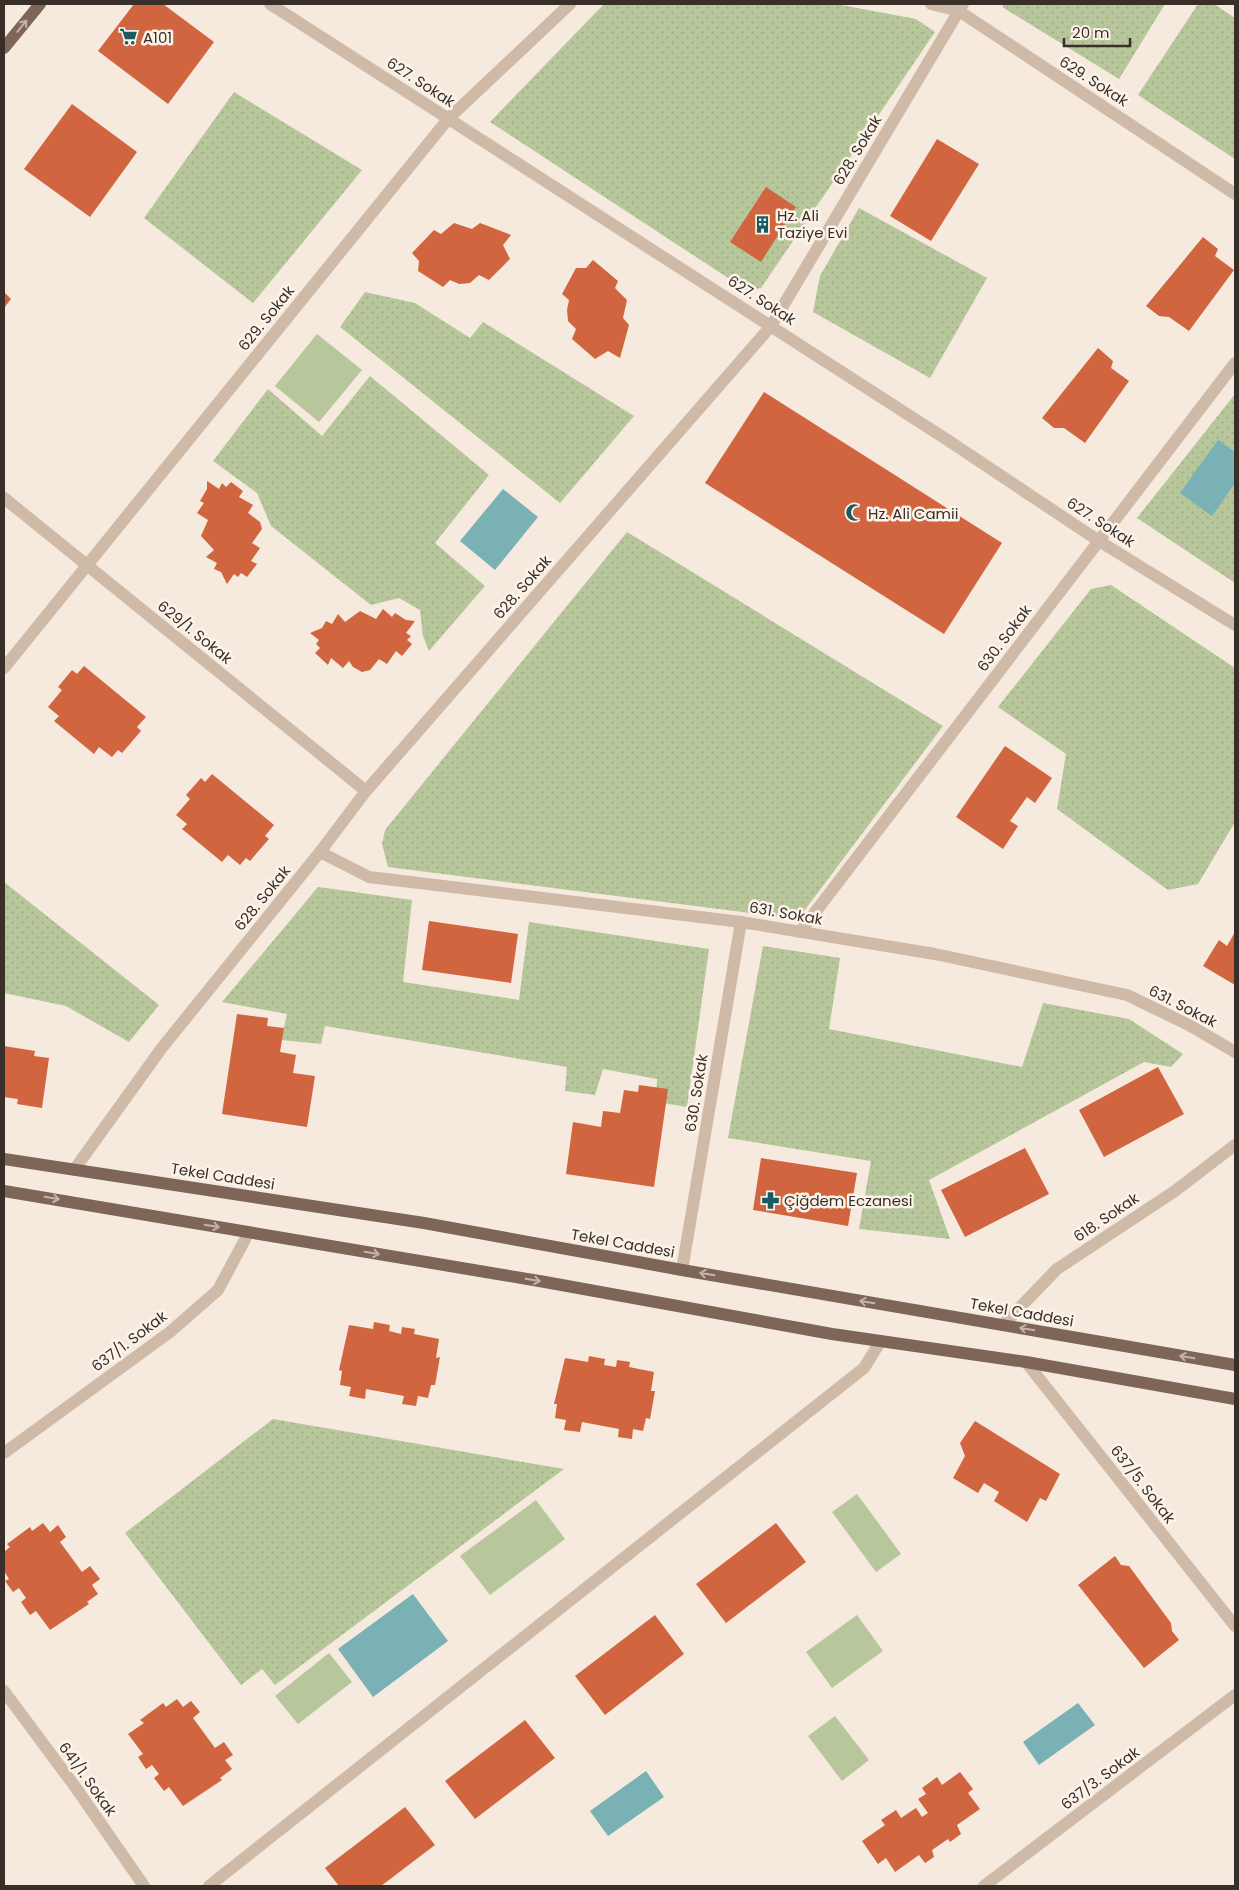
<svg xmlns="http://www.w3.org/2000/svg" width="1239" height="1890" viewBox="0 0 1239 1890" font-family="Poppins,sans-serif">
  <defs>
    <pattern id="green-dots" width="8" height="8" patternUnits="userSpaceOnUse" patternTransform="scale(1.25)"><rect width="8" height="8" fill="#b7c69b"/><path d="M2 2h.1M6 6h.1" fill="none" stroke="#9eaa86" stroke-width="1.8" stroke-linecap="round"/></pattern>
  </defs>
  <rect width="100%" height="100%" fill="#f5eadd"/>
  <g fill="url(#green-dots)">
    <polygon points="604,4 836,4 916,19 935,32 761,288 748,291 490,122"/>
    <polygon points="1004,4 1165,4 1119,79 1002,7"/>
    <polygon points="1198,4 1214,4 1235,18 1235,159 1138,95"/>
    <polygon points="234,92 362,170 253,303 144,218"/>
    <polygon points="859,208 987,278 930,378 813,312 820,276"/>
    <polygon points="365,292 415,303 470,338 483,322 634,416 560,503 340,327"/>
    <polygon points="370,376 489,475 435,543 485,586 429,651 423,636 420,610 399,598 371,605 271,526 257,493 213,461 268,389 322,436"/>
    <polygon points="1235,394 1235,583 1137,518"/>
    <polygon points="627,532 943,726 798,919 388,867 382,844 385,830"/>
    <polygon points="1111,585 1235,668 1235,822 1198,884 1168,890 1057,809 1066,754 998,707 1091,589"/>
    <polygon points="4,882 159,1005 129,1042 66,1006 4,993"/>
    <polygon points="318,887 412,900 403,982 519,1000 529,922 709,949 687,1107 656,1102 657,1079 603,1069 595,1095 565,1091 567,1067 325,1026 321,1044 281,1040 287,1014 222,1002"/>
    <polygon points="763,946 840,958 829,1029 1022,1067 1043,1003 1129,1019 1183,1054 1171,1067 1144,1062 929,1180 950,1239 859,1229 871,1161 728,1138"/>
    <polygon points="273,1419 564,1469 275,1685 262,1669 241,1685 125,1533"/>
  </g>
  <g fill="#b7c69b">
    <polygon points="317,334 362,370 319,422 275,386"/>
    <polygon points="857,1494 901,1554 876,1572 832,1512"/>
    <polygon points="536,1500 565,1539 490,1595 460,1556"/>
    <polygon points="857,1615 883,1651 832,1688 806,1652"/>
    <polygon points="329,1653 352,1682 298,1724 275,1696"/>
    <polygon points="835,1716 869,1760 842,1781 808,1736"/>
  </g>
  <g fill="#79b1b5">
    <polygon points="1218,440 1235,452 1235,483 1212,516 1180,493"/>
    <polygon points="503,489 538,517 495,570 460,541"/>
    <polygon points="413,1594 448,1641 373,1697 338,1649"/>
    <polygon points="1078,1703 1095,1725 1039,1765 1023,1742"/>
    <polygon points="646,1771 664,1797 608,1836 590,1811"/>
  </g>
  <g fill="#d1653f">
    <polygon points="134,4 163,4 214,42 168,104 98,51"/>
    <polygon points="72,104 137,152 90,217 24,169"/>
    <polygon points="937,139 979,164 931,241 890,216"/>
    <polygon points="766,187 796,207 761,262 730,242"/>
    <polygon points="454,223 472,229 480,223 511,235 503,245 510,259 489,280 479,275 470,283 459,284 450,280 443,287 418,271 419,261 412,253 434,230 441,234"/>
    <polygon points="1203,237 1218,249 1215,256 1234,270 1189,331 1169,317 1159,316 1146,306"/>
    <polygon points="593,260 618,281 615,288 627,300 623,318 629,325 620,358 608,351 595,359 572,339 576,329 568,321 567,310 569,300 562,294 576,268 586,268"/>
    <polygon points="4,292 11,299 4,308"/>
    <polygon points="1098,348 1113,361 1111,368 1129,381 1085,443 1064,428 1054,428 1042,418"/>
    <polygon points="764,392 1002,543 944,634 705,483"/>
    <polygon points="207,481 219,489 222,483 226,487 231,482 243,491 239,497 253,505 248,513 260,522 262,529 252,543 260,548 251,561 257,564 247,577 241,573 238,577 234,574 227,584 221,572 214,569 217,563 206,557 214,550 201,536 208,520 197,513 204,503 200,501 207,489"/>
    <polygon points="383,609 392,617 395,613 406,620 415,621 406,633 411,636 407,640 412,644 402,656 396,651 387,664 379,659 370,670 362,672 353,667 349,661 343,668 331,658 328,665 315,653 320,648 316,644 319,640 310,633 322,628 326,621 332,624 338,614 345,622 360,611 376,619"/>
    <polygon points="84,666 146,717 137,727 141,731 122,753 118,750 112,757 99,747 94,754 54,721 59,716 48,707 62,690 58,687 72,670 77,674"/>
    <polygon points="1005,746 1052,778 1035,803 1027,797 1010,821 1018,826 1003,849 956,817"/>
    <polygon points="212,774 274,825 265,836 269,839 250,861 246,858 240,865 228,855 222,862 182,829 187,824 176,815 190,799 186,795 201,778 205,782"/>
    <polygon points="429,921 518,934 511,983 422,970"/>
    <polygon points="1235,932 1235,985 1203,966 1219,940 1227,946"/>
    <polygon points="237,1014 268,1018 267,1026 284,1028 280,1052 296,1055 293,1073 315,1076 307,1127 222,1114"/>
    <polygon points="4,1046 35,1051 34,1056 49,1058 42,1108 17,1104 18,1099 4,1097"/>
    <polygon points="1158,1067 1184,1114 1104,1157 1079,1110"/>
    <polygon points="639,1085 668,1089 654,1187 566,1174 573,1122 601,1127 603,1111 620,1113 624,1090 638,1092"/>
    <polygon points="1025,1148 1049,1194 965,1237 941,1190"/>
    <polygon points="761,1158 857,1173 848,1226 753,1210"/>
    <polygon points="374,1322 390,1325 389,1331 401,1334 402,1327 415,1329 414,1334 439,1339 436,1358 440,1357 435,1385 431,1385 428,1398 418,1396 416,1406 402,1404 404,1396 366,1389 365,1399 349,1396 351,1387 340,1385 342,1371 339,1370 349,1325 373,1329"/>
    <polygon points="589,1356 605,1359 604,1365 616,1367 617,1360 630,1362 629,1367 654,1372 651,1391 655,1391 650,1419 646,1418 643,1431 633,1429 632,1439 618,1437 619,1429 582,1422 580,1432 564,1430 566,1420 555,1418 557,1404 554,1404 565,1358 588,1362"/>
    <polygon points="975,1421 1060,1474 1046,1501 1040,1498 1027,1522 994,1501 999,1492 984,1483 978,1493 953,1478 965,1456 960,1443"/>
    <polygon points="43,1523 50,1532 58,1525 66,1537 60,1542 82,1572 90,1566 100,1579 92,1585 98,1594 87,1602 89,1604 50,1630 36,1611 30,1615 21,1602 26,1598 19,1588 13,1592 5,1581 9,1579 4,1571 4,1552 10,1547 7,1544 30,1527 32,1531"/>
    <polygon points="776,1523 806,1562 726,1623 696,1584"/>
    <polygon points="1115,1556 1121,1565 1129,1566 1171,1623 1172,1631 1179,1640 1144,1668 1078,1585"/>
    <polygon points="655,1615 684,1654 605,1715 575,1676"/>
    <polygon points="177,1699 183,1707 191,1701 200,1712 193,1718 215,1748 224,1742 233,1755 225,1760 232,1769 220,1778 222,1780 183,1806 169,1787 164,1791 154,1778 159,1774 152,1765 146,1769 138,1757 143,1754 128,1734 144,1723 140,1720 163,1703 166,1707"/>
    <polygon points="525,1720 555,1758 475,1819 445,1781"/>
    <polygon points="960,1772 973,1789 968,1793 980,1809 957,1825 961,1834 950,1842 948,1839 932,1850 934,1857 925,1863 919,1855 895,1872 886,1858 878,1864 862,1841 885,1825 881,1820 896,1810 901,1818 916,1808 922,1817 928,1813 918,1799 926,1794 922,1788 937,1777 942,1785"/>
    <polygon points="405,1807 435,1845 381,1886 339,1886 325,1868"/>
  </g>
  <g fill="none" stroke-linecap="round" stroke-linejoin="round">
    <g stroke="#cebaa7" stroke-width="12">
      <polyline points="270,4 949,441 1099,541 1235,625"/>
      <polyline points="931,4 959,11 1235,194"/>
      <polyline points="4,498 366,791"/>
      <polyline points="4,668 448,119 570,4"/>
      <polyline points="320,852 369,877 741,922 935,954 1127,995 1189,1025 1235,1052"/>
      <polyline points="800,932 1235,363"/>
      <polyline points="74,1170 161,1049 320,852 366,791 771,326 963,4"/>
      <polyline points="682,1270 741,922"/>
      <polyline points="1003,1325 1057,1269 1175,1191 1235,1145"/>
      <polyline points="1026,1362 1235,1626"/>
      <polyline points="4,1453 170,1332 218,1290 249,1232"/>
      <polyline points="4,1691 76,1788 144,1886"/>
      <polyline points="209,1886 864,1368 880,1342"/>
      <polyline points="984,1886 1235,1695"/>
    </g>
    <g stroke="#7e6558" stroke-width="12">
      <polyline points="4,48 40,4"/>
      <polyline points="4,1159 424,1223 682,1270 1235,1365"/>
      <polyline points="4,1191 545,1282 832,1334 1026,1362 1235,1399"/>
    </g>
  </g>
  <defs><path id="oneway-shaft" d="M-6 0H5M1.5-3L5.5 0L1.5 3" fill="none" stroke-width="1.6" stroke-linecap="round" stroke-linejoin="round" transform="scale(1.25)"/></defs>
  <g stroke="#c3b4a8">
    <use href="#oneway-shaft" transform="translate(22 26) rotate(-51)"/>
    <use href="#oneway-shaft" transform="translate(52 1198) rotate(9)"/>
    <use href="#oneway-shaft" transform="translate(212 1226) rotate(10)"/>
    <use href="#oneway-shaft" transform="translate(372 1253) rotate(10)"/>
    <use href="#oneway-shaft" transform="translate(707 1274) rotate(-170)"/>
    <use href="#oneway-shaft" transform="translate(533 1280) rotate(10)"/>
    <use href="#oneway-shaft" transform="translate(867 1302) rotate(-170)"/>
    <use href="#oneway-shaft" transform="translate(1027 1329) rotate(-170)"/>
    <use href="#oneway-shaft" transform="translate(1187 1357) rotate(-170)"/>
  </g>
  <defs>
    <symbol id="supermarket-bare" viewBox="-9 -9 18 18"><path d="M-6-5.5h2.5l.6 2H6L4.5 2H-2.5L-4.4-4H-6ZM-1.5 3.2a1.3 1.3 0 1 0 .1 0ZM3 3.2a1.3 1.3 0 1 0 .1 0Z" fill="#1a5a60" stroke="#fcf4ea" stroke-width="2.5" paint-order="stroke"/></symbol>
    <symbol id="building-bare" viewBox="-9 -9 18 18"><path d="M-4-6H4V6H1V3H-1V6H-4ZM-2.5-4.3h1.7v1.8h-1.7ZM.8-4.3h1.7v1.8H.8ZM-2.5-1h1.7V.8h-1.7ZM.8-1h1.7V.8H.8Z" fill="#1a5a60" stroke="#fcf4ea" stroke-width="2.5" paint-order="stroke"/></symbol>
    <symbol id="mosque-bare" viewBox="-9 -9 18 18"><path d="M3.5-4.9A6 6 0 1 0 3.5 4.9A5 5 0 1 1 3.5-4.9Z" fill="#1a5a60" stroke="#fcf4ea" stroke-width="2.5" paint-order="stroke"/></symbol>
    <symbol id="pharmacy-bare" viewBox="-9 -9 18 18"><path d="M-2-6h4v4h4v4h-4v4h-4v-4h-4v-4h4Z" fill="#1a5a60" stroke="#fcf4ea" stroke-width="2.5" paint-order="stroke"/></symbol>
  </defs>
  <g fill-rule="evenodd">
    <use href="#supermarket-bare" x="116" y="24" width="25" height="25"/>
    <use href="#building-bare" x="750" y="212" width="25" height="25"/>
    <use href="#mosque-bare" x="842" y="500" width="25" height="25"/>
    <use href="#pharmacy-bare" x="758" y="1188" width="25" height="25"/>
  </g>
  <g text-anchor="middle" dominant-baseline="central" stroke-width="5" stroke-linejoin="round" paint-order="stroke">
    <g font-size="15" fill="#3a2e28" stroke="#fcf4ea" text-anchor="start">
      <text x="143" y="37">A101</text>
      <text x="777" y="215">Hz. Ali<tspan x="777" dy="17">Taziye Evi</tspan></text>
      <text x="868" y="513">Hz. Ali Camii</text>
      <text x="784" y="1200">Çiğdem Eczanesi</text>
    </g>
    <g font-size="15" fill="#3a2e28" stroke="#fcf4ea">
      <text transform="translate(1094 81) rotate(33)">629. Sokak</text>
      <text transform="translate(421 82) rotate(33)">627. Sokak</text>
      <text transform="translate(857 150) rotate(-59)">628. Sokak</text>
      <text transform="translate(762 300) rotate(33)">627. Sokak</text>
      <text transform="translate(266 318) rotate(-51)">629. Sokak</text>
      <text transform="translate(1101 522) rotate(33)">627. Sokak</text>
      <text transform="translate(522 587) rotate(-49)">628. Sokak</text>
      <text transform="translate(195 632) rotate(39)">629/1. Sokak</text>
      <text transform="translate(1004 638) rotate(-53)">630. Sokak</text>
      <text transform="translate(262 898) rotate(-51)">628. Sokak</text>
      <text transform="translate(786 913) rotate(10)">631. Sokak</text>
      <text transform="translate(1183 1006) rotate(27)">631. Sokak</text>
      <text transform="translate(696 1093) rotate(-81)">630. Sokak</text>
      <text transform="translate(223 1176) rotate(9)">Tekel Caddesi</text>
      <text transform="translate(1106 1217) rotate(-34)">618. Sokak</text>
      <text transform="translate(623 1243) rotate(10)">Tekel Caddesi</text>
      <text transform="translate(1022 1312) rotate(10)">Tekel Caddesi</text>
      <text transform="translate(129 1341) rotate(-37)">637/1. Sokak</text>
      <text transform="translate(1143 1484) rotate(52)">637/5. Sokak</text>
      <text transform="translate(1100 1778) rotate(-37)">637/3. Sokak</text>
      <text transform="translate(88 1779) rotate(54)">641/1. Sokak</text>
    </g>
  </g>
  <rect width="1239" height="1890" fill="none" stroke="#3a2e28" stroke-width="10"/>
  <path d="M1064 38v8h66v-8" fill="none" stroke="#3a2e28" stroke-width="2.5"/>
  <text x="1072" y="38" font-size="15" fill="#3a2e28" stroke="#fcf4ea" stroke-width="4" paint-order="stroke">20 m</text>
</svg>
